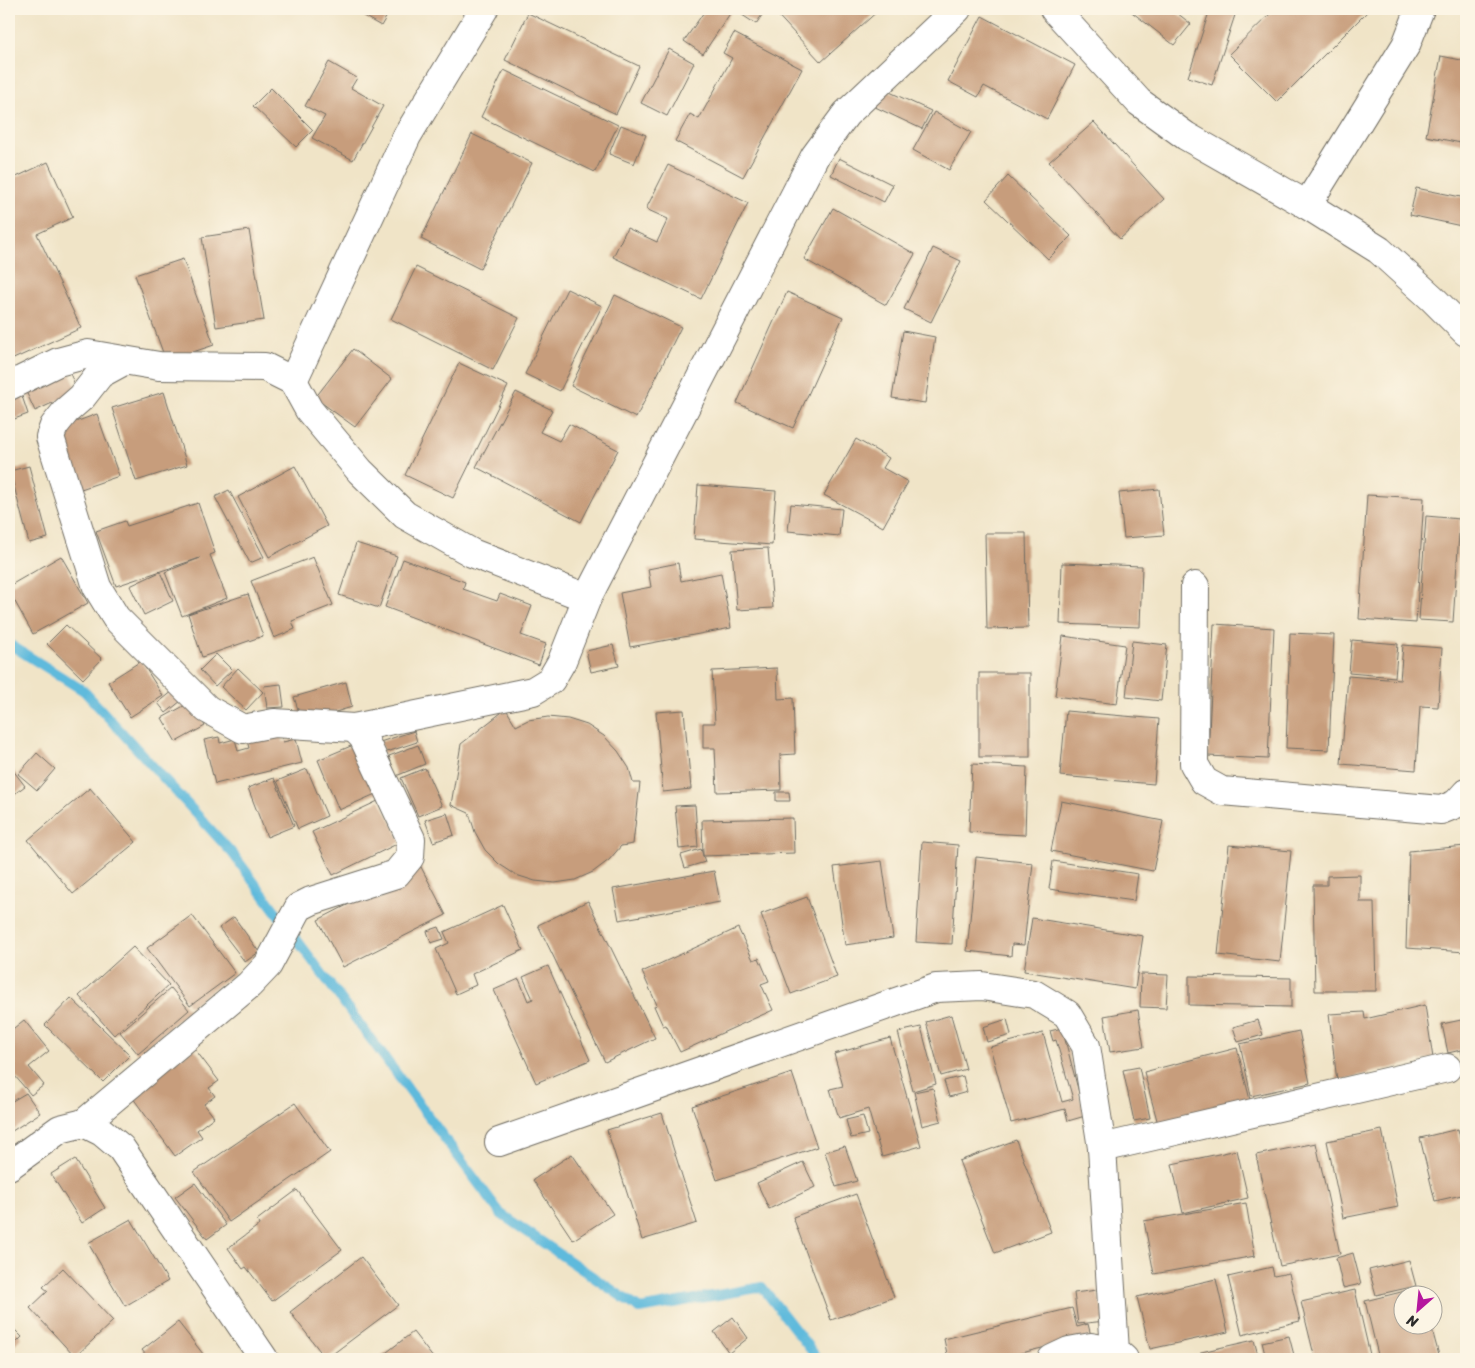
<svg xmlns="http://www.w3.org/2000/svg" width="1475" height="1368" viewBox="0 0 1475 1368" font-family="Sriracha,sans-serif">
  <rect width="100%" height="100%" fill="#fcf5e5"/>
  <filter id="ink" filterUnits="userSpaceOnUse"><feTurbulence type="fractalNoise" baseFrequency=".02" numOctaves="2"/><feDisplacementMap in="SourceGraphic" scale="10" xChannelSelector="R" yChannelSelector="G"/><feConvolveMatrix kernelMatrix="1 2 1 2 8 2 1 2 1" color-interpolation-filters="sRGB"/></filter>
  <filter id="wash" filterUnits="userSpaceOnUse"><feTurbulence type="fractalNoise" baseFrequency=".0096" numOctaves="4" result="noise"/><feDisplacementMap in="SourceGraphic" scale="20" xChannelSelector="R" yChannelSelector="G"/><feGaussianBlur stdDeviation="1.12" result="paint"/><feColorMatrix in="noise" values="0 0 0 0 0 0 0 0 0 0 0 0 0 0 0 0 0 1.4 0 .05"/><feComposite in="paint" operator="in"/></filter>
  <g filter="url(#wash)">
    <rect width="100%" height="100%" fill="#f0e4c7"/>
    <g fill="none" stroke-linecap="round" stroke-linejoin="round">
      <polyline stroke="#5ebadc" stroke-width="10" points="9,644 84,691 233,854 501,1214 640,1309 762,1287 818,1359"/>
    </g>
    <g id="blocks">
      <g fill="#c79d7c">
        <polygon points="351,9 391,9 381,26"/>
        <polygon points="706,9 766,9 756,24 733,9 703,54 684,41"/>
        <polygon points="772,9 880,9 821,62"/>
        <polygon points="1128,9 1172,9 1191,24 1174,45"/>
        <polygon points="1210,9 1237,9 1212,85 1188,77"/>
        <polygon points="1275,9 1370,9 1277,102 1229,54"/>
        <polygon points="528,13 639,66 616,114 505,60"/>
        <polygon points="982,16 1075,65 1047,119 984,86 978,97 948,81"/>
        <polygon points="734,33 802,69 743,177 675,141 690,114 699,119 732,58 723,53"/>
        <polygon points="669,49 694,63 667,116 641,103"/>
        <polygon points="1441,56 1466,61 1466,144 1426,136"/>
        <polygon points="329,62 357,78 351,88 383,106 353,160 312,138 325,116 305,106"/>
        <polygon points="504,70 618,125 595,172 481,117"/>
        <polygon points="271,88 313,130 296,147 253,106"/>
        <polygon points="881,88 931,111 922,129 873,106"/>
        <polygon points="934,112 971,132 949,170 913,150"/>
        <polygon points="1094,122 1164,199 1120,239 1049,162"/>
        <polygon points="621,125 646,135 634,164 609,154"/>
        <polygon points="472,134 532,163 480,269 421,239"/>
        <polygon points="839,158 893,185 884,202 831,175"/>
        <polygon points="48,162 73,217 37,234 81,328 9,361 9,172 12,179"/>
        <polygon points="668,165 748,203 701,299 613,257 627,228 657,242 668,219 646,209"/>
        <polygon points="1008,176 1071,236 1048,259 986,200"/>
        <polygon points="1416,188 1466,198 1466,227 1410,215"/>
        <polygon points="833,208 915,254 886,305 804,259"/>
        <polygon points="249,230 264,320 216,327 202,237"/>
        <polygon points="933,248 961,261 931,322 904,309"/>
        <polygon points="183,259 214,345 166,361 135,275"/>
        <polygon points="416,267 519,318 493,370 391,319"/>
        <polygon points="567,289 602,306 560,391 525,374"/>
        <polygon points="787,292 843,317 793,428 737,403"/>
        <polygon points="615,295 681,327 636,418 571,386"/>
        <polygon points="903,331 935,337 925,403 892,398"/>
        <polygon points="353,349 392,379 355,427 315,398"/>
        <polygon points="459,363 508,386 453,498 405,475"/>
        <polygon points="66,365 78,391 35,411 23,385"/>
        <polygon points="164,392 187,465 136,481 112,408"/>
        <polygon points="516,392 552,410 540,432 559,441 569,424 618,450 581,522 476,467"/>
        <polygon points="21,393 28,414 9,421 9,397"/>
        <polygon points="97,414 119,476 81,489 59,428"/>
        <polygon points="856,439 889,458 883,468 908,482 883,527 824,495"/>
        <polygon points="29,466 48,538 29,543 10,471"/>
        <polygon points="295,466 327,526 269,557 238,497"/>
        <polygon points="698,485 776,491 772,545 694,539"/>
        <polygon points="1159,489 1164,535 1124,538 1119,493"/>
        <polygon points="229,490 264,557 250,563 215,497"/>
        <polygon points="1367,495 1424,498 1416,623 1359,619"/>
        <polygon points="198,503 215,553 210,555 227,598 182,616 165,572 200,558 116,586 96,531 125,521 127,526"/>
        <polygon points="791,504 842,509 839,536 788,531"/>
        <polygon points="1426,516 1460,519 1453,622 1419,620"/>
        <polygon points="985,533 1026,533 1028,628 987,629"/>
        <polygon points="356,543 397,556 379,608 339,595"/>
        <polygon points="768,548 773,608 737,610 732,550"/>
        <polygon points="61,556 88,603 33,634 9,591 9,586"/>
        <polygon points="313,557 333,605 292,621 295,629 274,638 251,581"/>
        <polygon points="403,559 465,582 463,589 497,601 500,594 532,606 521,635 546,644 539,665 385,607"/>
        <polygon points="678,563 681,581 721,573 731,628 630,647 620,593 651,587 648,569"/>
        <polygon points="1062,563 1142,566 1140,627 1060,624"/>
        <polygon points="160,572 173,601 144,615 130,586"/>
        <polygon points="248,594 263,636 202,657 188,614"/>
        <polygon points="1214,624 1274,628 1268,759 1208,756"/>
        <polygon points="66,625 102,659 83,679 47,644"/>
        <polygon points="1290,633 1334,635 1329,750 1286,748"/>
        <polygon points="1063,636 1125,645 1117,704 1055,696"/>
        <polygon points="1352,640 1398,644 1395,677 1349,673"/>
        <polygon points="1132,641 1167,645 1161,701 1126,697"/>
        <polygon points="613,645 619,666 591,672 586,651"/>
        <polygon points="1403,645 1442,648 1438,707 1420,706 1416,770 1341,764 1348,676 1400,680"/>
        <polygon points="216,654 232,670 215,686 200,670"/>
        <polygon points="141,661 163,696 130,717 108,682"/>
        <polygon points="238,668 263,692 246,710 221,687"/>
        <polygon points="777,668 778,699 793,698 795,754 780,755 781,790 717,792 715,748 703,748 703,723 715,723 712,671"/>
        <rect x="979" y="673" width="51" height="84"/>
        <polygon points="346,682 352,707 302,722 294,697"/>
        <polygon points="281,684 284,707 267,708 264,686"/>
        <polygon points="173,691 181,701 166,713 158,703"/>
        <polygon points="191,702 205,726 176,742 162,718"/>
        <polygon points="506,709 516,726 528,720 548,717 568,719 587,725 604,736 618,751 629,768 633,783 640,783 633,844 621,846 609,860 593,872 575,880 555,883 535,881 516,875 499,864 485,850 475,832 469,813 451,805 461,744"/>
        <polygon points="684,710 691,789 663,792 656,712"/>
        <polygon points="1066,711 1159,719 1154,784 1060,776"/>
        <polygon points="280,728 283,742 296,739 302,763 215,784 204,740 219,737 220,743 235,739 238,751 249,748 246,737"/>
        <polygon points="414,731 417,742 384,753 380,742"/>
        <polygon points="358,743 380,792 339,810 318,760"/>
        <polygon points="418,745 425,764 396,776 389,756"/>
        <polygon points="37,753 55,769 37,790 18,774"/>
        <polygon points="972,764 1027,767 1025,835 969,832"/>
        <polygon points="9,765 25,786 9,798"/>
        <polygon points="425,768 442,806 418,816 401,778"/>
        <polygon points="307,769 327,816 298,829 277,781"/>
        <polygon points="274,778 294,826 267,837 248,788"/>
        <polygon points="90,788 136,842 73,894 28,840"/>
        <polygon points="776,792 789,792 790,801 776,801"/>
        <polygon points="380,800 401,842 333,875 312,832"/>
        <polygon points="1061,801 1163,821 1153,871 1051,851"/>
        <polygon points="695,805 698,847 679,849 675,806"/>
        <polygon points="447,813 454,835 433,842 425,820"/>
        <polygon points="793,818 794,853 703,856 702,820"/>
        <polygon points="922,842 958,845 952,944 916,942"/>
        <polygon points="1229,845 1291,851 1280,962 1218,955"/>
        <polygon points="1466,846 1466,952 1406,948 1409,851"/>
        <polygon points="701,849 705,862 685,868 681,855"/>
        <polygon points="976,857 1033,863 1024,945 1012,944 1011,956 967,951"/>
        <polygon points="882,861 893,938 845,945 834,867"/>
        <polygon points="1053,861 1138,874 1134,901 1049,889"/>
        <polygon points="421,867 446,915 343,967 318,920"/>
        <polygon points="714,871 720,902 619,920 613,889"/>
        <polygon points="1360,875 1360,902 1374,902 1376,991 1315,991 1313,885 1327,885 1327,876"/>
        <polygon points="807,897 837,977 791,994 761,914"/>
        <polygon points="588,901 655,1038 605,1062 538,925"/>
        <polygon points="503,905 523,950 472,974 476,985 456,994 436,949 449,943 444,932"/>
        <polygon points="192,915 235,973 190,1006 147,948"/>
        <polygon points="234,917 259,952 245,962 219,928"/>
        <polygon points="1032,918 1143,936 1135,989 1024,971"/>
        <polygon points="439,927 444,939 431,943 427,931"/>
        <polygon points="738,928 753,960 759,958 769,981 761,984 773,1010 680,1052 666,1025 663,1026 654,1006 657,1005 642,972"/>
        <polygon points="133,947 169,985 114,1035 79,996"/>
        <polygon points="548,966 590,1060 536,1083 494,990 519,979 528,1001 533,999 523,977"/>
        <polygon points="1141,974 1168,975 1166,1008 1140,1007"/>
        <polygon points="1189,976 1291,978 1291,1007 1189,1005"/>
        <polygon points="171,988 189,1010 138,1054 120,1032"/>
        <polygon points="71,998 130,1055 103,1082 45,1025"/>
        <polygon points="1425,1005 1433,1058 1337,1081 1329,1014 1364,1012 1365,1019"/>
        <polygon points="1138,1010 1144,1047 1110,1052 1104,1016"/>
        <polygon points="951,1015 966,1069 941,1076 926,1022"/>
        <polygon points="1007,1019 1011,1035 987,1042 983,1027"/>
        <polygon points="1466,1019 1466,1070 1461,1050 1448,1053 1442,1024"/>
        <polygon points="24,1020 49,1051 29,1067 44,1085 31,1095 9,1069 9,1032"/>
        <polygon points="1258,1020 1263,1035 1238,1042 1233,1027"/>
        <polygon points="921,1027 936,1084 913,1091 898,1032"/>
        <polygon points="1062,1028 1085,1116 1068,1121 1065,1109 1011,1123 990,1047 1043,1033 1062,1102 1073,1099 1056,1040 1053,1041 1050,1031"/>
        <polygon points="1299,1031 1310,1083 1251,1096 1240,1044"/>
        <polygon points="890,1038 921,1146 882,1157 868,1109 839,1118 830,1089 843,1086 834,1054"/>
        <polygon points="194,1048 219,1081 209,1088 215,1096 204,1104 214,1117 197,1130 202,1137 175,1156 130,1094"/>
        <polygon points="1237,1048 1250,1100 1158,1124 1144,1072"/>
        <polygon points="1139,1067 1150,1118 1134,1121 1123,1070"/>
        <polygon points="792,1073 817,1147 717,1180 692,1106"/>
        <polygon points="963,1076 967,1092 949,1097 944,1081"/>
        <polygon points="933,1088 941,1121 922,1126 914,1092"/>
        <polygon points="26,1093 40,1113 9,1133 9,1103"/>
        <polygon points="295,1103 330,1152 229,1222 194,1172"/>
        <polygon points="662,1113 697,1223 642,1240 607,1130"/>
        <polygon points="863,1116 868,1134 851,1138 846,1120"/>
        <polygon points="1458,1129 1466,1164 1466,1194 1435,1201 1420,1138"/>
        <polygon points="1382,1130 1398,1207 1343,1218 1327,1141"/>
        <polygon points="1016,1140 1051,1232 995,1253 959,1161"/>
        <polygon points="1316,1143 1340,1254 1280,1266 1256,1155"/>
        <polygon points="845,1146 857,1181 836,1187 825,1152"/>
        <polygon points="1237,1150 1248,1198 1183,1213 1172,1164"/>
        <polygon points="572,1154 613,1214 573,1240 533,1180"/>
        <polygon points="75,1159 105,1208 82,1223 51,1174"/>
        <polygon points="803,1162 815,1187 769,1209 757,1183"/>
        <polygon points="195,1183 226,1225 207,1239 175,1197"/>
        <polygon points="297,1190 342,1250 272,1301 246,1267 243,1269 228,1248 259,1225 257,1220"/>
        <polygon points="856,1194 894,1297 831,1320 793,1217"/>
        <polygon points="1246,1203 1255,1256 1154,1274 1144,1221"/>
        <polygon points="131,1219 168,1281 125,1306 88,1243"/>
        <polygon points="1353,1253 1361,1284 1343,1288 1336,1258"/>
        <polygon points="361,1257 398,1305 326,1359 290,1312"/>
        <polygon points="1409,1260 1416,1286 1376,1295 1369,1270"/>
        <polygon points="1272,1267 1274,1276 1289,1273 1300,1321 1242,1335 1228,1277"/>
        <polygon points="63,1268 113,1321 75,1357 30,1308 48,1291 43,1287"/>
        <polygon points="1216,1279 1228,1332 1150,1349 1137,1297"/>
        <polygon points="1421,1287 1424,1296 1402,1296 1402,1326 1431,1326 1440,1359 1379,1359 1365,1301"/>
        <polygon points="1097,1290 1105,1321 1078,1324 1074,1293"/>
        <polygon points="1355,1290 1371,1359 1315,1359 1301,1302"/>
        <polygon points="1072,1308 1077,1327 1088,1324 1091,1336 997,1359 948,1359 944,1339"/>
        <polygon points="733,1317 748,1338 729,1353 714,1332"/>
        <polygon points="178,1322 207,1359 149,1359 142,1350"/>
        <polygon points="9,1324 22,1337 9,1350"/>
        <polygon points="413,1332 434,1359 378,1359"/>
        <polygon points="1289,1336 1295,1359 1266,1359 1262,1342"/>
        <polygon points="1254,1340 1259,1359 1202,1359 1201,1352"/>
      </g>
    </g>
  </g>
  <g filter="url(#ink)">
    <use href="#blocks" fill-opacity="0" stroke="#706c62" stroke-width="1"/>
    <g fill="none" stroke-linecap="round" stroke-linejoin="round">
      <defs>
        <g id="minor">
          <polyline points="1054,9 1139,102 1186,136 1307,205 1379,250 1432,298 1466,332"/>
          <polyline points="1307,205 1406,45 1420,9"/>
          <polyline points="124,361 100,374 82,397 66,411 54,426 50,437 97,587 116,618 207,709 243,729 274,723 354,728 533,691 551,680 562,661 587,598 815,156 846,114 957,9"/>
          <polyline points="293,381 407,136 484,9"/>
          <polyline points="9,386 58,362 88,354 159,366 265,367 293,381 309,410 360,471 405,515 472,553 587,598"/>
          <polyline points="1195,586 1194,764 1204,781 1222,791 1441,810 1456,804 1466,793"/>
          <polyline points="84,1123 249,985 268,965 299,907 311,901 396,874 410,857 411,839 363,737 354,728"/>
          <polyline points="499,1142 936,988 982,986 1034,994 1067,1014 1086,1046 1102,1148 1115,1351"/>
          <polyline points="1102,1148 1447,1068"/>
        </g>
        <g id="tertiary">
          <polyline points="9,1166 60,1129 84,1123 102,1132 121,1148 264,1359"/>
          <polyline points="1052,1359 1069,1351 1091,1347 1115,1351 1124,1359"/>
        </g>
      </defs>
      <use href="#minor" stroke="#706c62" stroke-width="30"/>
      <use href="#tertiary" stroke="#706c62" stroke-width="30"/>
      <use href="#minor" stroke="#fff" stroke-width="28"/>
      <use href="#tertiary" stroke="#fff" stroke-width="28"/>
    </g>
  </g>
  <rect width="1475" height="1368" fill="none" stroke="#fcf5e5" stroke-width="30"/>
  <g transform="translate(1418 1310) rotate(207)"><circle r="24" fill="#fcf5e5" stroke="#a8a49b"/>
  <path d="M0-4L9 19L0 12L-9 19Z" fill="#b5179e"/>
  <text y="-8" font-size="14" font-weight="bold" text-anchor="middle" fill="#2b2b2b">N</text>
  </g>
</svg>
